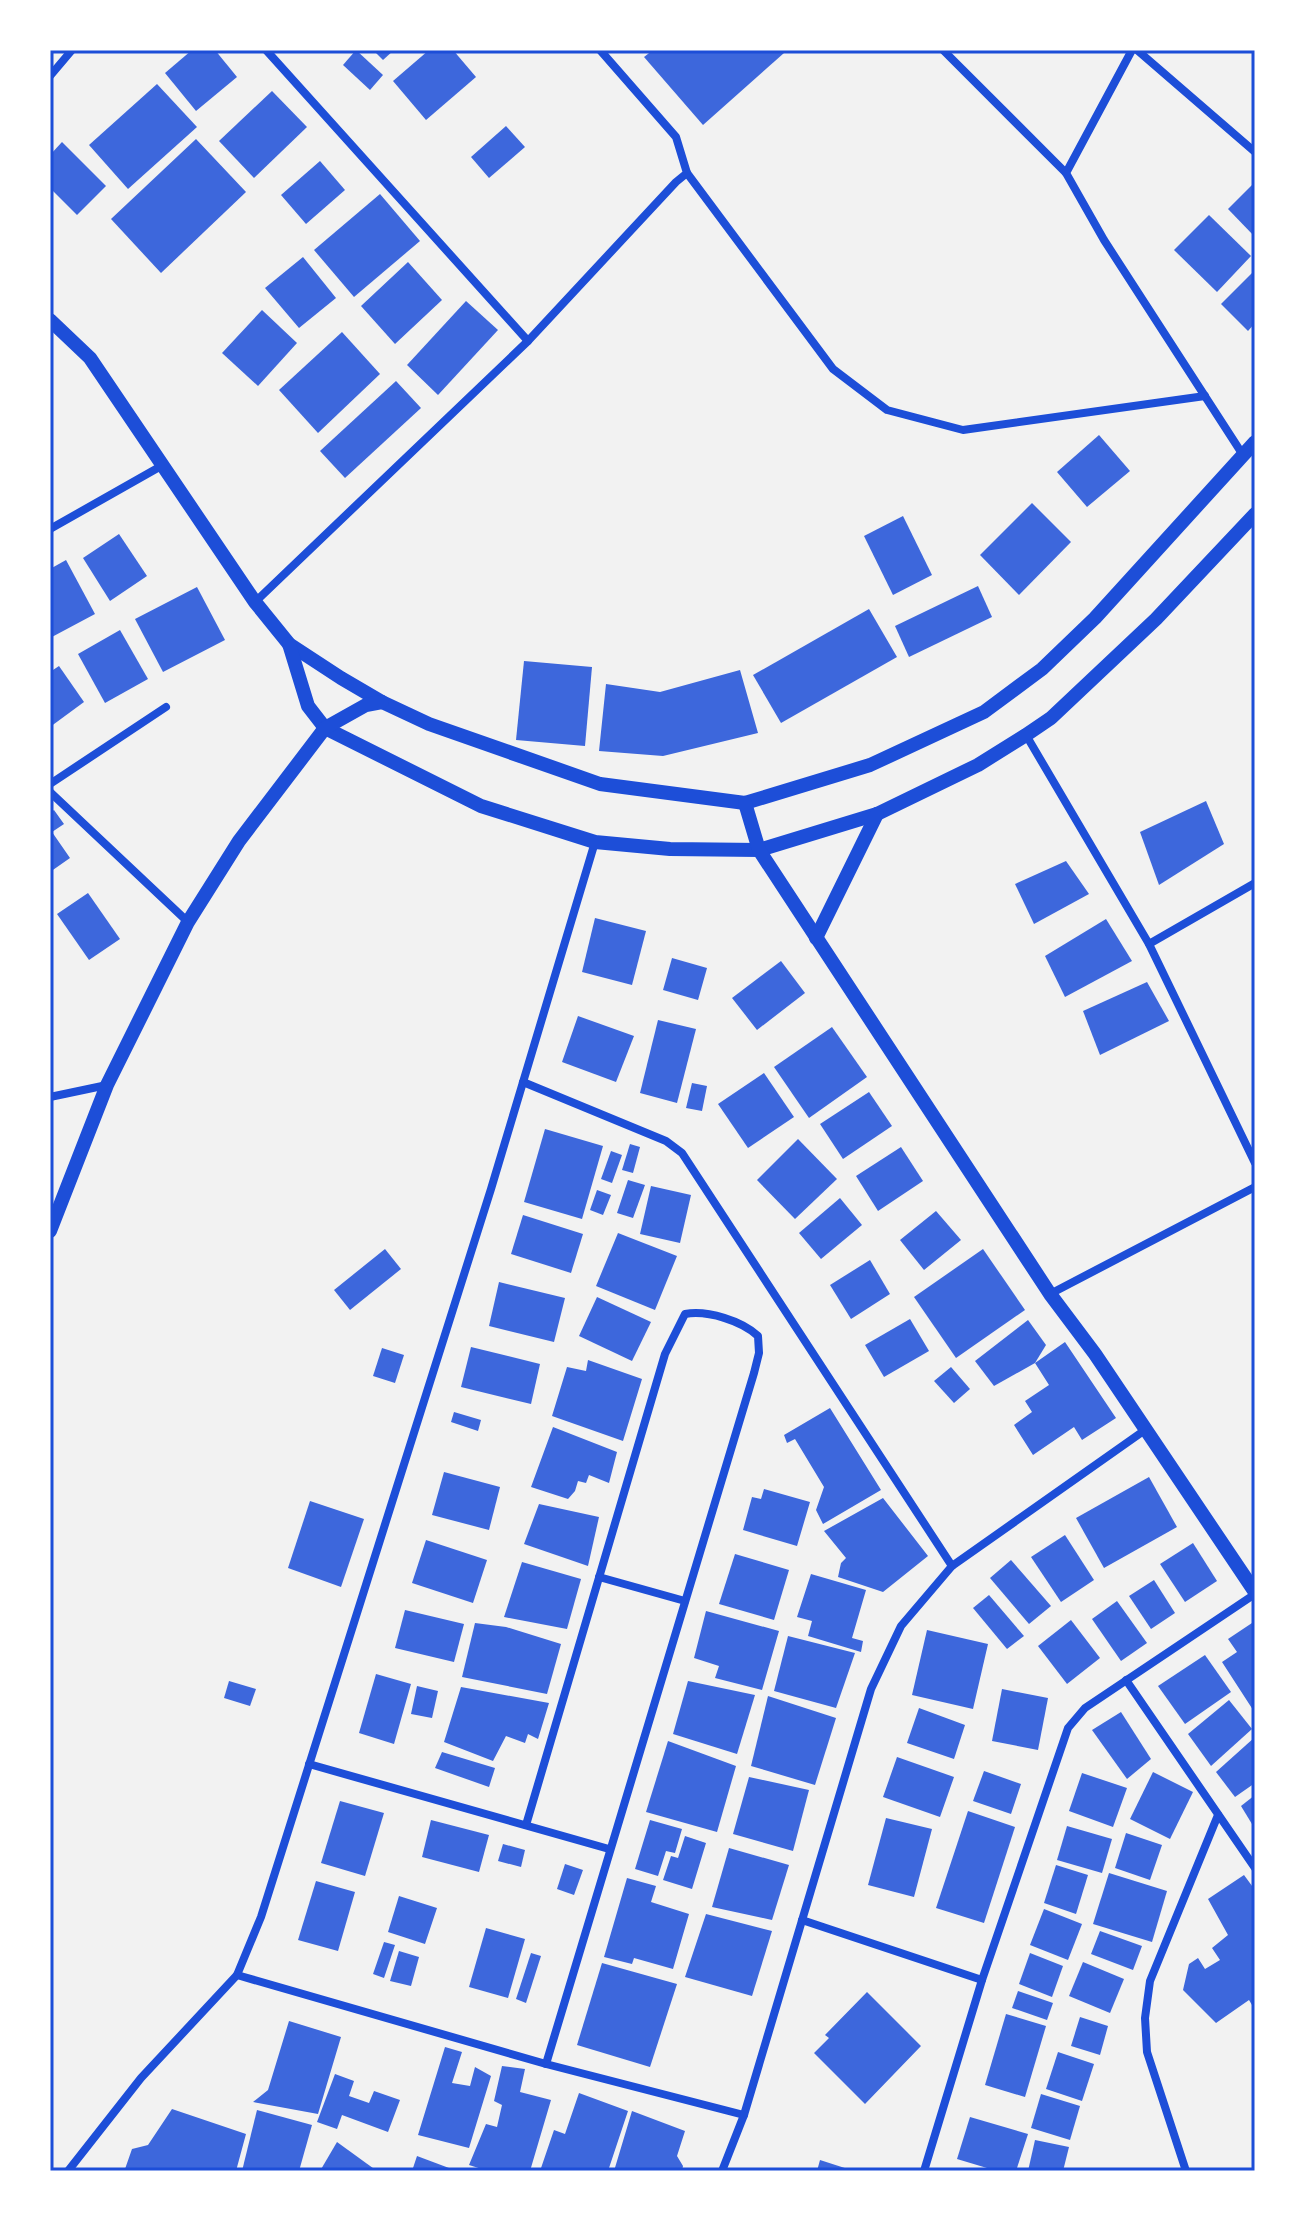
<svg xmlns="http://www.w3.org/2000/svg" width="1305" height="2221" viewBox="0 0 1305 2221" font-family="Commissioner,sans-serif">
  <rect width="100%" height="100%" fill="#f2f2f2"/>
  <g fill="#3d67dc">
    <polygon points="192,50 215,50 237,77 196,111 165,73"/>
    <polygon points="356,50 383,75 370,90 343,65"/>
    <polygon points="373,50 394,50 383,60"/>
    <polygon points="429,50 453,50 476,77 426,120 393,81"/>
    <polygon points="653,50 782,50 784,53 703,125 644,57"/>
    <polygon points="157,84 197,127 128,189 89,145"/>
    <polygon points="272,91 307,127 254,178 219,141"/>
    <polygon points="506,126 525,147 489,178 471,157"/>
    <polygon points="196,139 246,192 161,273 111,219"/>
    <polygon points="62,142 106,186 77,215 50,188 50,155"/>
    <polygon points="320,161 345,190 306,224 281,195"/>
    <polygon points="1253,184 1255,186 1255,237 1228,209"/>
    <polygon points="380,194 420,241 354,297 314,250"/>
    <polygon points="1209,215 1251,256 1217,292 1174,250"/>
    <polygon points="303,257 336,298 299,328 265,288"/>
    <polygon points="408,262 442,300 395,344 361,306"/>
    <polygon points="1255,270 1255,323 1248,331 1221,304"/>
    <polygon points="466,301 498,330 438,395 407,365"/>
    <polygon points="262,310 297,343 258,386 222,353"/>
    <polygon points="342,332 380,374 318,433 279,390"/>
    <polygon points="396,381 421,408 345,478 320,451"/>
    <polygon points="1099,435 1130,471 1087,507 1057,472"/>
    <polygon points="1032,503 1071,542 1019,595 980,555"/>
    <polygon points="903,516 932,575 893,595 864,536"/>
    <polygon points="119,534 147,576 110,601 83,558"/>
    <polygon points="66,560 95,614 50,638 50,569"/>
    <polygon points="978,586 992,617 909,657 895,626"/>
    <polygon points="197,587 225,640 163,672 135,619"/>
    <polygon points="869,609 897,657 781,723 753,675"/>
    <polygon points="120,630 148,679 105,703 78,654"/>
    <polygon points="524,661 592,667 585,746 516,740"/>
    <polygon points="59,666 84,702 50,727 50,672"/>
    <polygon points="740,670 758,733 663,756 599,751 606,684 660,692"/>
    <polygon points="1206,801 1224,844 1159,885 1140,832"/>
    <polygon points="54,810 64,824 52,832 70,858 50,872 50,813"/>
    <polygon points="1066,861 1089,894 1034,924 1015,884"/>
    <polygon points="88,893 120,939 89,960 57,914"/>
    <polygon points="595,918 646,931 632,985 582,972"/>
    <polygon points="1106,919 1132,961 1065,997 1045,956"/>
    <polygon points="672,958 707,968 698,1000 663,990"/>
    <polygon points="781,961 805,993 757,1030 732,998"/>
    <polygon points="1147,982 1169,1021 1100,1055 1083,1011"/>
    <polygon points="578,1016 634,1036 616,1082 562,1062"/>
    <polygon points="658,1020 696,1029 677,1103 640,1093"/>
    <polygon points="832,1027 867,1077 809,1118 774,1067"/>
    <polygon points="764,1073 794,1117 748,1148 718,1104"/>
    <polygon points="692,1083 707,1086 702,1111 686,1108"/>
    <polygon points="869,1092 892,1126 843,1159 820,1124"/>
    <polygon points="545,1129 603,1146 582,1219 524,1202"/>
    <polygon points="798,1139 837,1179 795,1219 757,1180"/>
    <polygon points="630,1144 640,1147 633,1173 622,1170"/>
    <polygon points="901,1147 923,1181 878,1211 856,1176"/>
    <polygon points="611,1151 622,1155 612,1183 601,1179"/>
    <polygon points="628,1180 645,1185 633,1218 617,1213"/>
    <polygon points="651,1186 691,1195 680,1243 640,1234"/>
    <polygon points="597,1190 611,1195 603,1215 590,1210"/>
    <polygon points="840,1198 862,1225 821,1259 799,1233"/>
    <polygon points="936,1211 961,1240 924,1270 900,1240"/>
    <polygon points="523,1215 583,1234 571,1273 511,1254"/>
    <polygon points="618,1233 677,1256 655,1310 596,1286"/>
    <polygon points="385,1249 401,1269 350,1310 334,1290"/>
    <polygon points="983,1249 1025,1310 956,1358 914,1297"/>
    <polygon points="870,1260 890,1294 851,1319 830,1285"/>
    <polygon points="499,1282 565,1298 554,1342 489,1326"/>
    <polygon points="597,1297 651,1322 632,1361 579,1336"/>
    <polygon points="910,1319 929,1351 884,1377 865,1345"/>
    <polygon points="1028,1320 1046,1345 1035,1363 994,1386 975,1361"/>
    <polygon points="1065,1342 1116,1418 1082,1440 1074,1427 1033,1455 1014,1425 1032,1412 1025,1401 1049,1385 1035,1363"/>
    <polygon points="471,1347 540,1364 531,1404 461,1387"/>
    <polygon points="382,1348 404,1355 395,1383 373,1376"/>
    <polygon points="588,1360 642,1379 623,1441 552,1416 567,1367 586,1371"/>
    <polygon points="951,1367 970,1389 954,1403 934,1381"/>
    <polygon points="830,1408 881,1490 823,1524 816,1510 824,1487 795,1439 787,1443 784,1435"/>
    <polygon points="454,1412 481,1420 478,1431 451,1422"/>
    <polygon points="553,1427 617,1452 609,1483 589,1475 586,1483 578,1481 575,1491 568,1499 531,1487"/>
    <polygon points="444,1472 500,1487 489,1530 432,1515"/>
    <polygon points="1149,1477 1177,1527 1104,1568 1076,1518"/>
    <polygon points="764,1489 810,1502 797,1546 743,1530 752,1497 761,1499"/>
    <polygon points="883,1498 928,1556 883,1592 838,1577 841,1563 846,1558 824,1531"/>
    <polygon points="310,1501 364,1519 341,1587 288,1568"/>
    <polygon points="539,1504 599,1517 588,1566 524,1544"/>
    <polygon points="1065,1535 1094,1580 1061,1602 1031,1557"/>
    <polygon points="426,1540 487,1560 473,1603 412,1583"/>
    <polygon points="1193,1543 1217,1581 1185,1602 1160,1564"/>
    <polygon points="735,1554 789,1570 774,1620 719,1604"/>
    <polygon points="1011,1560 1051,1606 1029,1624 990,1578"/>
    <polygon points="522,1562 581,1579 567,1629 504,1617"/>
    <polygon points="811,1574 866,1590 852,1638 863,1641 861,1652 808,1636 812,1621 797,1617"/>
    <polygon points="1154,1580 1175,1613 1151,1629 1129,1596"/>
    <polygon points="989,1595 1024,1636 1007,1649 973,1608"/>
    <polygon points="1117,1601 1147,1643 1121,1661 1092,1619"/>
    <polygon points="405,1610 464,1624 454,1662 395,1648"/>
    <polygon points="706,1611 779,1631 762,1690 715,1678 719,1666 694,1658"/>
    <polygon points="1071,1620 1100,1658 1067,1684 1038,1646"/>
    <polygon points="1255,1621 1255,1713 1222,1662 1237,1652 1228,1639"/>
    <polygon points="475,1623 506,1627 561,1644 547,1694 462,1677"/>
    <polygon points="927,1630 988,1644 973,1709 912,1695"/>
    <polygon points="788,1636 855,1653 836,1708 774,1691"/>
    <polygon points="1205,1655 1231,1692 1185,1724 1158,1686"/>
    <polygon points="376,1674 411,1684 394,1744 359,1733"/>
    <polygon points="229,1681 256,1689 250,1706 224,1698"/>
    <polygon points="688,1681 755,1695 737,1754 673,1734"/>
    <polygon points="417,1686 438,1691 432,1718 411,1714"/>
    <polygon points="461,1687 549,1703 538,1739 528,1734 525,1743 506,1736 493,1761 444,1742"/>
    <polygon points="1002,1689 1048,1698 1038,1750 992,1741"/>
    <polygon points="768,1696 836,1718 815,1785 751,1766"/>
    <polygon points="1229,1700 1252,1729 1211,1766 1188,1734"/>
    <polygon points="919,1708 965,1725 954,1759 907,1743"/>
    <polygon points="1121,1712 1151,1759 1127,1779 1092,1730"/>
    <polygon points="1255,1737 1255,1783 1235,1797 1216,1772"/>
    <polygon points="668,1741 736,1766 717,1832 646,1812"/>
    <polygon points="442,1752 495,1768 489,1787 435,1768"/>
    <polygon points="897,1757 954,1777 940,1817 883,1797"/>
    <polygon points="984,1771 1021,1784 1011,1814 973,1801"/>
    <polygon points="1153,1772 1193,1792 1170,1839 1130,1819"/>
    <polygon points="1082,1773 1127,1788 1113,1827 1069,1811"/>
    <polygon points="749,1777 809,1790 793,1851 733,1834"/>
    <polygon points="1255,1795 1255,1829 1241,1806"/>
    <polygon points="340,1801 384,1813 365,1876 321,1863"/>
    <polygon points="968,1811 1015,1827 984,1923 936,1908"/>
    <polygon points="886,1818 932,1829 914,1897 868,1885"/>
    <polygon points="431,1820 489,1835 479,1872 422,1857"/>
    <polygon points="650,1820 682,1829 675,1853 666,1851 658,1876 635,1869"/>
    <polygon points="1067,1826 1112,1839 1102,1873 1057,1860"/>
    <polygon points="1126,1833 1162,1845 1150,1880 1115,1868"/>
    <polygon points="685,1836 706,1843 692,1889 663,1880 671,1856 678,1858"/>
    <polygon points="503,1844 525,1850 521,1867 498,1861"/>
    <polygon points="729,1848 789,1865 772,1920 712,1907"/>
    <polygon points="565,1864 583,1870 574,1895 557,1889"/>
    <polygon points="1056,1865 1088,1875 1076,1914 1044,1903"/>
    <polygon points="1109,1873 1167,1891 1152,1942 1093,1924"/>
    <polygon points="1244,1875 1255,1890 1255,2010 1249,2000 1216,2023 1183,1990 1189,1964 1198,1958 1205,1969 1220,1960 1212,1948 1228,1935 1208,1899"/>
    <polygon points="627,1878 656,1886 651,1902 689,1914 673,1969 634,1958 632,1964 604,1957"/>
    <polygon points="316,1881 355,1892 338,1951 298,1940"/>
    <polygon points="399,1896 437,1908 425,1944 388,1932"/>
    <polygon points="1044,1909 1082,1924 1068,1960 1030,1945"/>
    <polygon points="706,1914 772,1931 752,1996 685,1977"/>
    <polygon points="486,1928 525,1939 508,1998 469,1987"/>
    <polygon points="1100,1931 1142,1946 1133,1970 1091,1954"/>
    <polygon points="384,1942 395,1945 384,1978 373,1974"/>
    <polygon points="399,1951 419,1957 411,1986 390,1981"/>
    <polygon points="531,1953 541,1956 526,2003 516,1999"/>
    <polygon points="1030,1953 1063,1966 1052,1997 1019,1984"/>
    <polygon points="1083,1962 1124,1979 1110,2013 1069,1996"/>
    <polygon points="602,1963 677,1984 650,2067 577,2045"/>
    <polygon points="1018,1991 1053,2003 1047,2020 1012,2008"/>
    <polygon points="867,1992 921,2046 865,2104 814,2053 829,2038 825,2035"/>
    <polygon points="1006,2014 1046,2026 1025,2097 985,2085"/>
    <polygon points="1080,2017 1108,2026 1100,2055 1071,2046"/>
    <polygon points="289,2021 341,2037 318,2114 253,2102 268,2090"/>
    <polygon points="445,2047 462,2052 452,2083 470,2086 475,2067 491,2076 469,2148 418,2135"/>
    <polygon points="1058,2052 1094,2064 1082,2101 1046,2089"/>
    <polygon points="502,2066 525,2069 520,2092 551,2100 530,2171 488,2171 469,2165 486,2124 497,2127 502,2105 494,2101"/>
    <polygon points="335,2074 354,2081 349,2096 369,2103 374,2091 400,2100 388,2132 342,2115 337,2129 317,2122"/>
    <polygon points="579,2093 628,2111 608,2171 540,2171 554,2130 565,2134"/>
    <polygon points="1041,2094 1080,2106 1070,2140 1031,2128"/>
    <polygon points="172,2109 246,2134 236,2171 125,2169 132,2149 148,2145"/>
    <polygon points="257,2110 312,2125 299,2171 242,2171"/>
    <polygon points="632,2111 685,2131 677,2156 683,2166 682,2171 614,2171"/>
    <polygon points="970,2117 1028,2134 1016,2171 997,2171 957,2159"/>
    <polygon points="1035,2140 1069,2147 1063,2171 1028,2171"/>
    <polygon points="337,2142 377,2171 320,2171"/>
    <polygon points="417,2156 457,2171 412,2171"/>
    <polygon points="820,2160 851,2170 851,2171 817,2171"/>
  </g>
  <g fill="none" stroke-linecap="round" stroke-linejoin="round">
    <g stroke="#1d4ed8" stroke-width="8">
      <polyline points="266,50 528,341"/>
      <polyline points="943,50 1066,173"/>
      <polyline points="1132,50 1066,173 1104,240 1243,455"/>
      <polyline points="1137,50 1255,152"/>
      <polyline points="50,76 72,50"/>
      <polyline points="687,173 833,369 887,410 963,430 1205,396"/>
      <polyline points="50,529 163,465"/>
      <polyline points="255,602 528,341 676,182 687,173 676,137 600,50"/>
      <polyline points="1026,735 1149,944"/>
      <polyline points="50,784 166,707"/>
      <polyline points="50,792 188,922"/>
      <polyline points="1255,883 1149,944 1255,1163"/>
      <polyline points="523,1082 666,1141 682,1153 952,1566"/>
      <polyline points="50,1097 107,1085"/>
      <polyline points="1050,1294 1255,1187"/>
      <polyline points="599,1577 685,1601"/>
      <polyline points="1126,1680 1255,1868"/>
      <polyline points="309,1764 609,1849"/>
      <path d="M526 1825 665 1354 685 1314C708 1310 742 1321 758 1336L759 1353 754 1373 546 2064"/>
      <polyline points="802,1920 982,1980"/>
      <polyline points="237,1975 546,2064 744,2115"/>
      <polyline points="68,2171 141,2078 237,1975 261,1917 491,1189 595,842"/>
      <polyline points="722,2171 744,2115 871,1689 901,1626 952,1566 1145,1430"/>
      <polyline points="924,2171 982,1980 1068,1728 1085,1708 1255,1594"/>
      <polyline points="1186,2171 1147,2052 1145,2018 1150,1981 1218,1815"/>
    </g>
    <g stroke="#1d4ed8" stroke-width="14">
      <polyline points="50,320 90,358 255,602 289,644 341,678 382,702 429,724 600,784 745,803 870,765 984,712 1042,669 1095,618 1255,442"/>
      <polyline points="289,644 308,706 325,728 481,806 595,842 670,849 759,850 877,814 978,765 1026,735 1051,718 1156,619 1255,514"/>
      <polyline points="745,803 759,850 1050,1294 1095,1354 1255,1592"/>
      <polyline points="816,938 877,814"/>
      <polyline points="50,1231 107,1085 188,922 239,841 325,728 366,705 382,702"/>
    </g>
  </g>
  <rect width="1305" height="2221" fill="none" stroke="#ffffff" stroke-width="104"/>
  <rect x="52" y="52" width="1201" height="2117" fill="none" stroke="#1d4ed8" stroke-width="3"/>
</svg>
